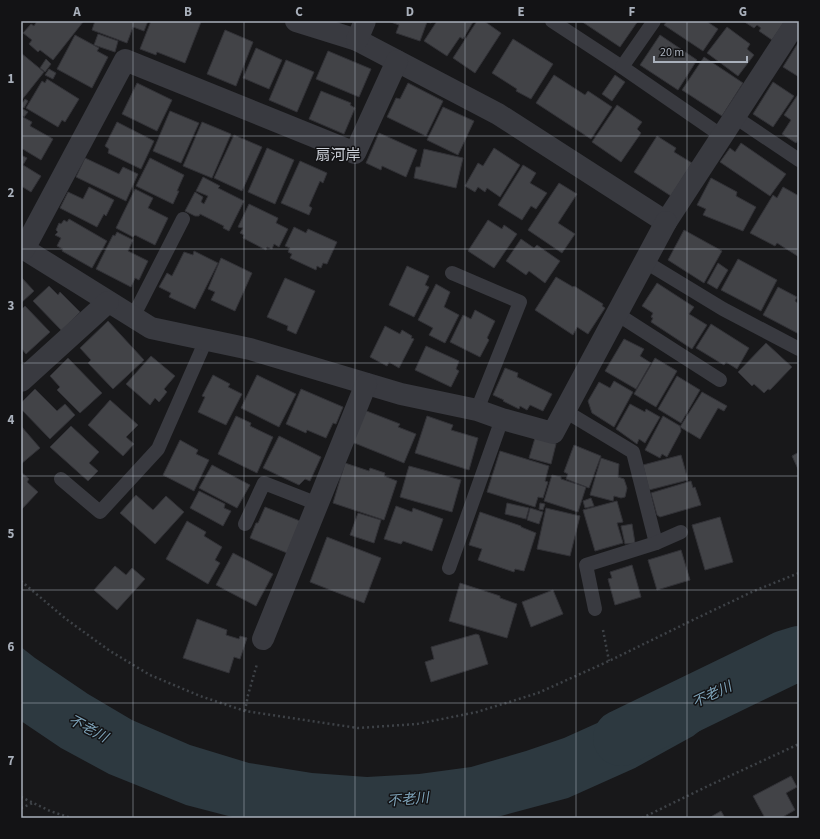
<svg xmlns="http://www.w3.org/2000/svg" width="820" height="839" viewBox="0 0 820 839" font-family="'Source Sans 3','Noto Sans JP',sans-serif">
  <rect width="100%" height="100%" fill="#18181a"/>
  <path fill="#2d3940" d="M799 626V647C787 652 758 665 747 659 726 669 706 680 689 697L693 707 692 715 674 722 668 728 677 732 706 726 693 736 635 768 568 798 501 816 492 818H236L186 805 109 774 61 748 21 721V647L35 658 88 694 132 720 190 745 249 763 312 773 367 777 419 774 471 767 526 751 564 738 624 711 674 687 734 655 780 633Z"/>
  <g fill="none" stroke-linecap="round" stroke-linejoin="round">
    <polyline stroke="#2d3940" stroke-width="56" points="621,738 786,658 799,654"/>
  </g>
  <g fill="#424347" stroke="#323237">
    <polygon points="37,21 82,21 83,22 53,60 40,50 38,52 29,44 32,40 23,33 31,24 34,26"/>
    <polygon points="95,21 148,21 144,31 133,27 127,43 92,30"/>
    <polygon points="151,21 199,21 201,22 185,63 157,52 156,55 140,49"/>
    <polygon points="388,21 432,21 431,23 427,22 420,41 396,33 399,25"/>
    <polygon points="437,21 471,21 473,22 463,39 460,37 447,56 424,41"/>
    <polygon points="477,21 484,21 501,33 475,73 453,58"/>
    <polygon points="581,21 638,21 620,47"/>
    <polygon points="667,21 706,21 718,29 703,51 664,25"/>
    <polygon points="743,21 785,21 772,40 759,31 761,28 757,25 754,28"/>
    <polygon points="727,27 750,44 747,49 754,55 738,76 707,53"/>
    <polygon points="225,30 253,42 236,86 207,74"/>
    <polygon points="98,34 118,41 115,52 94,45"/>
    <polygon points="75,35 99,48 97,51 108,57 92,88 57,69"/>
    <polygon points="660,35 697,60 678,90 640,65"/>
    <polygon points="513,39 553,64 531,99 516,91 517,89 492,73"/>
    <polygon points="798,43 799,44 799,77 783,67"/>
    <polygon points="256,48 282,60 269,89 243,78"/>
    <polygon points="328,51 371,69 359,97 316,79"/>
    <polygon points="21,53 44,72 21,101"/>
    <polygon points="704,57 743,83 722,116 682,90"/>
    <polygon points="46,59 51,64 45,72 40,68"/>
    <polygon points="286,60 314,72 297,112 269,100"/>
    <polygon points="49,69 56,73 53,79 45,75"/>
    <polygon points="554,75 585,95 588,91 612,107 591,139 536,103"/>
    <polygon points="615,75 625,82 612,101 602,94"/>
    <polygon points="47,79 79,99 65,122 62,120 58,127 26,108 42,81 45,83"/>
    <polygon points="773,82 794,96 773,127 753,114"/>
    <polygon points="137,83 172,100 157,131 122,114"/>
    <polygon points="408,83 443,101 426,136 387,117 396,98 400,99"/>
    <polygon points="321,91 351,103 350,105 355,108 344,134 309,119"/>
    <polygon points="799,93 799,139 796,143 782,134 791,120 784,115"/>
    <polygon points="25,99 28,101 24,108 21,107 21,105"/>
    <polygon points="617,105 642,122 637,129 641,133 621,162 592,142"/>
    <polygon points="443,107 474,121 458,155 427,140"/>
    <polygon points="21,108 28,112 24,117 21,115"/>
    <polygon points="170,111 199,123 181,163 153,151"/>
    <polygon points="21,116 32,122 30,126 53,139 41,160 21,148"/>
    <polygon points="117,122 154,141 141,169 108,153 109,149 105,146"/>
    <polygon points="202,122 231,134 212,178 183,166"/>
    <polygon points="379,133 417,150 406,177 382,166 381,170 366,163"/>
    <polygon points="234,135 262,147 242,191 214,178"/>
    <polygon points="657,136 676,148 674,152 692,163 671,196 634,172"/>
    <polygon points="741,143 786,174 770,196 720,162 730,148 735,152"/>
    <polygon points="267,148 294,160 275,204 248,192"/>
    <polygon points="494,148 520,165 500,197 487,188 485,192 478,187 475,192 465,186 478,163 483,166"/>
    <polygon points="424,149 463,158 456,188 414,178 416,167 420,167"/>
    <polygon points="21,155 27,158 23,165 41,176 31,192 21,186"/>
    <polygon points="85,158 119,174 123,167 138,174 126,201 76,177"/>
    <polygon points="150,158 184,175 177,191 179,191 173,204 136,186"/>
    <polygon points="300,161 327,173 323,183 320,181 309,206 312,208 309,215 281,203"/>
    <polygon points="523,165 536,173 530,183 547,193 536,209 531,206 522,220 498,205"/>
    <polygon points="203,177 220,186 218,188 244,201 229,231 223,228 224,226 200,214 199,216 195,216 185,211 195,192 203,197 201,202 204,204 208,196 196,191"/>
    <polygon points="711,178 737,192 736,196 756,207 743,231 703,215 706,209 697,205"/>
    <polygon points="559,183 577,194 558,223 575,234 562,253 528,230"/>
    <polygon points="89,187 114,200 106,216 104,214 97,227 60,208 68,192 83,199"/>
    <polygon points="783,187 799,196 799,257 777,243 775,246 750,233 773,195 777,198"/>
    <polygon points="135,189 153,198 148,208 168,218 155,245 135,235 133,237 116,228"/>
    <polygon points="249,204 278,218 276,223 288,229 279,247 274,244 272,249 267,247 266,250 243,238 244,235 240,233 243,228 238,227"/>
    <polygon points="69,219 107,241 92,268 62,251 63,249 57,246 61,238 55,235 58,232 56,230 59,223 61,224 64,220 67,222"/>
    <polygon points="488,220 502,229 504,225 517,234 494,268 468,251"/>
    <polygon points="294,227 306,233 308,229 337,242 327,264 323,263 321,268 317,266 316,270 290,258 292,254 288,252 290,248 285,246"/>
    <polygon points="684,230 722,251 704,283 668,260"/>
    <polygon points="117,232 133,240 128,251 148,261 139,280 135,278 131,287 96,269 113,235 115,236"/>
    <polygon points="521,239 534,248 537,245 560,261 545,283 529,271 526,275 506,261"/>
    <polygon points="194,251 218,263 195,309 169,297 171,293 159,287 167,273 172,276 184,252 193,255"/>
    <polygon points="221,258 252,273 235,311 211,300 215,292 208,289"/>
    <polygon points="738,259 777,280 761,311 721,290"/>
    <polygon points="718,263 728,270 717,289 707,283"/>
    <polygon points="407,266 429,276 425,285 429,287 414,317 389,305"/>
    <polygon points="21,277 34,291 21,303"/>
    <polygon points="556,277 573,287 574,286 603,304 602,306 605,308 588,334 577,327 573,335 535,310"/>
    <polygon points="285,278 315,291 296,334 287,330 288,326 267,317"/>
    <polygon points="657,283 694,307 689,314 707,325 692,349 651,322 653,318 651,317 653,313 642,306"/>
    <polygon points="436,284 450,292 444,307 459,315 445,343 429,335 433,328 418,320"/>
    <polygon points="49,286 58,295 60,292 80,312 62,331 33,301"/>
    <polygon points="778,287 797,297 795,301 799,304 799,334 763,315"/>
    <polygon points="25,306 50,332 26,354 21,348 21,310"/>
    <polygon points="475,310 495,321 487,338 489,340 480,357 450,342 463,315 471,319"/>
    <polygon points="108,321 144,360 113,389 88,363 91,360 80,348"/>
    <polygon points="711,324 749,348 737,369 726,362 724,365 696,348"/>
    <polygon points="385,326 400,334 402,330 412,336 411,338 414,339 399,368 389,362 387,366 370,357"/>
    <polygon points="624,339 644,349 640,356 651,363 636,389 605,371"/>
    <polygon points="766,343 792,367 770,390 768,389 764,393 754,384 752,386 738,372"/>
    <polygon points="426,346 459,361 456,369 459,371 451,387 415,370"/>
    <polygon points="151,356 175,376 164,389 167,392 159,402 155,398 150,405 126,384"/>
    <polygon points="68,358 102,393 80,413 57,390 60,387 50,376"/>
    <polygon points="655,358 677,371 656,407 634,394"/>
    <polygon points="505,368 518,373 517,377 552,394 543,411 530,405 527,410 520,406 519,409 503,401 504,400 493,395"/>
    <polygon points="213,375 230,384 228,387 242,394 226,425 198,412 205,397 202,396"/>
    <polygon points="257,375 296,394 279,427 241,408"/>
    <polygon points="677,376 700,390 681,423 658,409"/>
    <polygon points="614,381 633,392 614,427 592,413 588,401 599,382 610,388"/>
    <polygon points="35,389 57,411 65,404 75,415 50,439 21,409 21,403"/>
    <polygon points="301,389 343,407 336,424 333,423 326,438 307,430 306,433 286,424"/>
    <polygon points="702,392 727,406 724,411 718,408 700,439 680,427"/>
    <polygon points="110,400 138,425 126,437 134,444 123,456 88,425"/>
    <polygon points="630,404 645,412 646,409 660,417 645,443 639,439 637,444 616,429"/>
    <polygon points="364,410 400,424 398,427 416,434 404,463 352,442"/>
    <polygon points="236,416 251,423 250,426 273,437 257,473 218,454"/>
    <polygon points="427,416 453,425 451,430 478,438 469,470 415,453"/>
    <polygon points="663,416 680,426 681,431 667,457 662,454 660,458 645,450"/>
    <polygon points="21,426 40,448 21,464"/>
    <polygon points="71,426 99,452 89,463 98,471 88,481 50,447"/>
    <polygon points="279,436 321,457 310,481 305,479 299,485 263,468"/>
    <polygon points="535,438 556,444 551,464 529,458"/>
    <polygon points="180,440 198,450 196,454 209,460 194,491 163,475"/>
    <polygon points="574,445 601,456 589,488 566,479 568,474 564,472"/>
    <polygon points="500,451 549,466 545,481 548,482 543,498 538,497 535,507 487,492"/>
    <polygon points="799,452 799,471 792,456"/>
    <polygon points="681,455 688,480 649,490 643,465"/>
    <polygon points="601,458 619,464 618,477 624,479 627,488 625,497 621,498 614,496 613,501 590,495"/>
    <polygon points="345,463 369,471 370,468 385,473 384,476 397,481 384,520 333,503"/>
    <polygon points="212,465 250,485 237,508 199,488"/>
    <polygon points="409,466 461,480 452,512 400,497"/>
    <polygon points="21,472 29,479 27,482 38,492 21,510"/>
    <polygon points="552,475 561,477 561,479 586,487 578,512 544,501"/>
    <polygon points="691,481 693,488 695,487 701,505 660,517 657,515 651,493"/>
    <polygon points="199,491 225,504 224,508 231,511 223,526 190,508"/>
    <polygon points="136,495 153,510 166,496 184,512 155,544 120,513"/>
    <polygon points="591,498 594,506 585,508 583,501"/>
    <polygon points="617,501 623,522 617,523 623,543 595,551 583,510"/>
    <polygon points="507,503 529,508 526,519 505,514"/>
    <polygon points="540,503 545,504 543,510 539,509"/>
    <polygon points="396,506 412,512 413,508 443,519 432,551 403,541 401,544 384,539"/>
    <polygon points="265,507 300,521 287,553 250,538 256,523 258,523"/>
    <polygon points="530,508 543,512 539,524 527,520"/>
    <polygon points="546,508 580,516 570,556 537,549"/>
    <polygon points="480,512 521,526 521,527 536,533 524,571 515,569 514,572 478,560 482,549 469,545"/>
    <polygon points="358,513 381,520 374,543 350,535"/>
    <polygon points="720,517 733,562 705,570 692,525"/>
    <polygon points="187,521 206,532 204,536 222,547 215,560 220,563 208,584 166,559"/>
    <polygon points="632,524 635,543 625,544 621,526"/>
    <polygon points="327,537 381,558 364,603 310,582"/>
    <polygon points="681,550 690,580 657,590 648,560"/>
    <polygon points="233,553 273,574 256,606 216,585"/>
    <polygon points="632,565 641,597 615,605 608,579 612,578 610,572"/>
    <polygon points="115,566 126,575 132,568 145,579 117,610 94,590"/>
    <polygon points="460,583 500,596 500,598 517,604 507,638 449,621"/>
    <polygon points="553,590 563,614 531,627 522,602"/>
    <polygon points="197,619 227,630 226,635 239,639 240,636 247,638 240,659 234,657 229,673 183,658"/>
    <polygon points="476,634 479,635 488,664 431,682 425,662 434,659 431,647"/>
    <polygon points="791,776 797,787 786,793 795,810 781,818 765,818 753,796"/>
    <polygon points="721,811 725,818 709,818"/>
  </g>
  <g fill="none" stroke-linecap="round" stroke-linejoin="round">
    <g stroke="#3e4247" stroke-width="2.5" stroke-dasharray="2 3" stroke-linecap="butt">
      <polyline points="21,581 66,619 110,651 150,675 200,696 245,711 358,728 417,724 477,712 538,693 609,661 697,618 754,591 799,573"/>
      <polyline points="603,630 609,661"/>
      <polyline points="245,711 248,695 257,664"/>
      <polyline points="21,797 50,811 71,818"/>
      <polyline points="21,808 33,803"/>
      <polyline points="642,818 708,786 799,744"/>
    </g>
    <g stroke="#393a40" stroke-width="14">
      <polyline points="552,21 622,67"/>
      <polyline points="654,21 622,67 722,136"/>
      <polyline points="735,117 799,160"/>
      <polyline points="644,261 723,309 799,349"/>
      <polyline points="452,273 520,302 477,410"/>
      <polyline points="617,314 720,380"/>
      <polyline points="133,317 183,219"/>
      <polyline points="565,411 633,452 656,543"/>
      <polyline points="61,479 100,512 158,449 206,340"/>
      <polyline points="245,524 264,483 318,504"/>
      <polyline points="449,568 502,419"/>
      <polyline points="595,609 586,565 656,543 681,532"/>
    </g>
    <g stroke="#393a40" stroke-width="22">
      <polyline points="296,21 357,40 397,61 498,114 666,222 797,21"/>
      <polyline points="357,40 365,21"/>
      <polyline points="21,247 151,328 250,349 401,394 477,410 502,419 553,433 666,222"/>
      <polyline points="24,249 125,60 355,153 397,61"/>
      <polyline points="21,381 108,302"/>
      <polyline points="263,639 366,384"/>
    </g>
  </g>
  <path fill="none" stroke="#a9b0bb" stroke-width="1" stroke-opacity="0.55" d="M133 21V818M244 21V818M355 21V818M465 21V818M576 21V818M687 21V818M21 136H799M21 249H799M21 363H799M21 476H799M21 590H799M21 703H799"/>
  <g text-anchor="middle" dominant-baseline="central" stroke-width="3" stroke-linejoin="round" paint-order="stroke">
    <g font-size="14" font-style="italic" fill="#7ea3b9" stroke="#131315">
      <text transform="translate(712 695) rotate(-25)">不老川</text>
      <text transform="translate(88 729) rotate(28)">不老川</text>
      <text transform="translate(408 800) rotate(-5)">不老川</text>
    </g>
    <g font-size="15" fill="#cbcfd7" stroke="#131315">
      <text x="338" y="155">扇河岸</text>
    </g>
  </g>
  <rect width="820" height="839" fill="none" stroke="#131315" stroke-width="44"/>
  <path d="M654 56v6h93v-6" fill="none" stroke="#a9b0bb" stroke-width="2"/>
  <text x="660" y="56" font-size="12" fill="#a9b0bb" stroke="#131315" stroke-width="3" paint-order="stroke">20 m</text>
  <rect x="22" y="22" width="776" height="795" fill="none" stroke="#a9b0bb" stroke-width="1.5"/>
  <g font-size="13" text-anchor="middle" font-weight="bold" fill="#a9b0bb">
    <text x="77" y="16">A</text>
    <text x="188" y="16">B</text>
    <text x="299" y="16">C</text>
    <text x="410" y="16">D</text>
    <text x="521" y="16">E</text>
    <text x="632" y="16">F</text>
    <text x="743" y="16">G</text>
    <text x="11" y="83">1</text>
    <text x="11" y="197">2</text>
    <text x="11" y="310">3</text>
    <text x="11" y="424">4</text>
    <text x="11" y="538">5</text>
    <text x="11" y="651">6</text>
    <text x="11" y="765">7</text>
  </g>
</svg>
